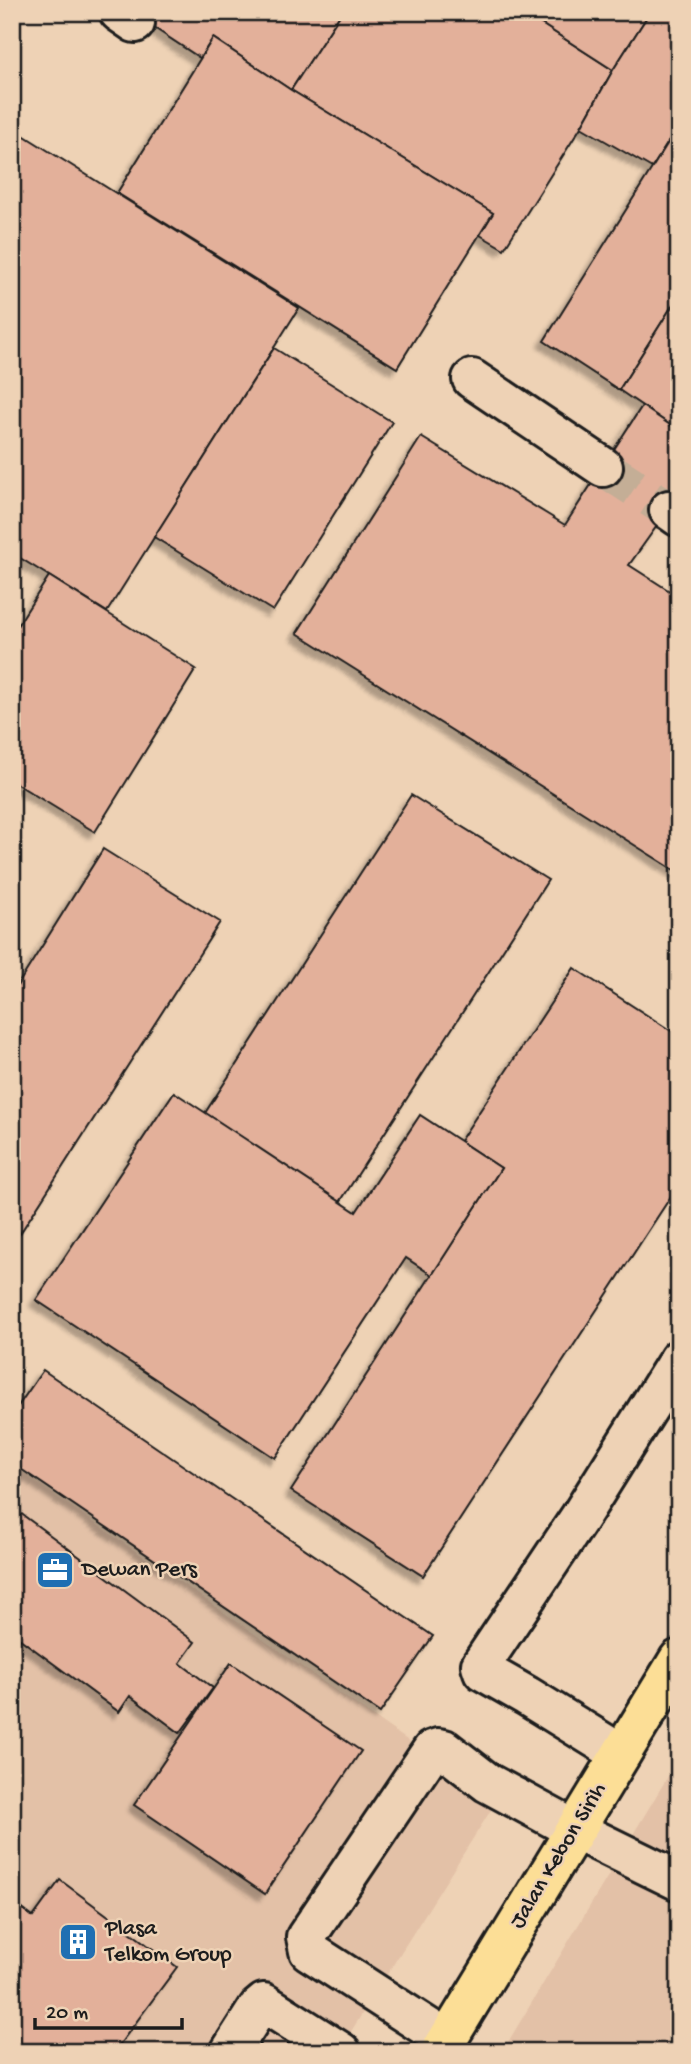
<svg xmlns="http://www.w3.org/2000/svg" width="691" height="2064" viewBox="0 0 691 2064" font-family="'Gochi Hand',sans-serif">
  <defs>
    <filter id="shadow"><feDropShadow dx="-6" dy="6" stdDeviation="2" flood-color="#0004"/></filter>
  </defs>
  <rect width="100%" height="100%" fill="#eed2b5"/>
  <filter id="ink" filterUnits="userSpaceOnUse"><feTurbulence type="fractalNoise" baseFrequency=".0143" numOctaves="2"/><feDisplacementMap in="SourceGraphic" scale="14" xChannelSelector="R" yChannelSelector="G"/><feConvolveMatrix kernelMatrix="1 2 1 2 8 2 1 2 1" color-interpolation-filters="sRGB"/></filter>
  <g filter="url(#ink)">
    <g fill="#e3c1a7">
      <polygon points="12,1465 496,1802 338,2052 12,2052"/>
      <polygon points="679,1758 679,2052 502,2052"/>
    </g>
    <g fill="#e3b09a" stroke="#1c1c1c" stroke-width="2" filter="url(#shadow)">
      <polygon points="130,12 342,12 291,90 213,38 200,58"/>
      <polygon points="342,12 523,12 613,70 581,127 504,249 480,235 493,213 291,90"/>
      <polygon points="523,12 650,12 613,70"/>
      <polygon points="650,12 679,12 679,125 652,168 581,127 613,70"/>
      <polygon points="213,38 291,90 493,213 397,368 117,193"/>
      <polygon points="679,125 679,295 619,390 544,341"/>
      <polygon points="12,128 299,308 107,612 12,553"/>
      <polygon points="679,295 679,431 619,390"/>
      <polygon points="274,348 392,422 273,611 154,537"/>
      <polygon points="642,406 679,431 679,495 629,565 679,597 679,873 297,633 421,437 565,525"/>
      <polygon points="49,576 196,669 95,832 12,781 12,634"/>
      <polygon points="411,795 548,880 340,1202 205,1113"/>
      <polygon points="103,849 220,922 12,1246 12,994"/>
      <polygon points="574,968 679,1036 679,1184 423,1576 291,1491 501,1168 460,1141"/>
      <polygon points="174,1092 356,1212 420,1115 501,1168 432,1275 406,1258 275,1458 36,1300"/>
      <polygon points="43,1370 433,1636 380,1713 12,1463 12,1415"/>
      <polygon points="12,1507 195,1642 180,1663 213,1688 180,1733 130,1696 119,1712 12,1633"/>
      <polygon points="231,1663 361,1751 265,1894 134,1805"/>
      <polygon points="60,1880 177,1967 114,2052 12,2052 12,1901 33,1917"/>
    </g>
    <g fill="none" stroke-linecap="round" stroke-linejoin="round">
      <polyline stroke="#c4ae96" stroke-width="38" stroke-dasharray="38 19" stroke-linecap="butt" points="603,467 669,510"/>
      <defs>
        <g id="minor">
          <polyline points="119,12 135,23"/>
          <polyline points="472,379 603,467"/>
          <polyline points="669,510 679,517"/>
          <polyline points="621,1754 527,1696 483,1671 481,1665 580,1517 679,1359"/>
          <polyline points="447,2040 309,1951 306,1937 432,1750 438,1748 444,1749 488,1783 575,1830 679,1881"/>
          <polyline points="230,2052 258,2008 264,2003 341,2052"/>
        </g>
        <polyline id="major" points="440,2052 679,1659"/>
      </defs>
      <use href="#minor" stroke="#1c1c1c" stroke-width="44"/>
      <use href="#major" stroke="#1c1c1c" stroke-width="44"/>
      <use href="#minor" stroke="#eed2b5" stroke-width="38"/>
      <use href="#major" stroke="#fcde96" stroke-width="38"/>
    </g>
  </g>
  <defs>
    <symbol id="office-square" viewBox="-11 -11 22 22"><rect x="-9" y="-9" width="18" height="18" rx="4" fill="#1f6fb2" stroke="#eed2b5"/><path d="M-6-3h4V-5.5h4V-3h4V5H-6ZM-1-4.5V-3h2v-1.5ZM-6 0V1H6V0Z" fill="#fff"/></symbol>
    <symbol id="building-square" viewBox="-11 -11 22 22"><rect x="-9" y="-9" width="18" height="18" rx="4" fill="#1f6fb2" stroke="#eed2b5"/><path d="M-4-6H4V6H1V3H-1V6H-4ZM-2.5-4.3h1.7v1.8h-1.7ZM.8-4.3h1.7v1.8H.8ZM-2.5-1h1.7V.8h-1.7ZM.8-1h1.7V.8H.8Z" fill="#fff"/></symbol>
  </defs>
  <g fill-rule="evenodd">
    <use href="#office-square" x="33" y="1548" width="44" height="44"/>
    <use href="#building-square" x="56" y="1920" width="44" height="44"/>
  </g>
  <g text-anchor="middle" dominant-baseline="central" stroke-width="5" stroke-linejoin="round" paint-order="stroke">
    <g font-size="23" fill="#1c1c1c" stroke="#eed2b5" text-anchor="start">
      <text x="82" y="1570">Dewan Pers</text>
      <text x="105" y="1929">Plasa<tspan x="105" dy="26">Telkom Group</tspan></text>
    </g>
    <g font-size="23" fill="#1c1c1c" stroke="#eed2b5">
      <text transform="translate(559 1856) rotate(-59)">Jalan Kebon Sirih</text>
    </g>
  </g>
  <rect width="691" height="2064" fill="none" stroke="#eed2b5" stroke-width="42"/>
  <rect x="21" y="21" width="649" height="2022" fill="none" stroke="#1c1c1c" stroke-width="2.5" filter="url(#ink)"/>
  <path d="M35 2018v10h147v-10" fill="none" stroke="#1c1c1c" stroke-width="3.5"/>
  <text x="46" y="2018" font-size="21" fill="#1c1c1c" stroke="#eed2b5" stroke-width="5" paint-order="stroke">20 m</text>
</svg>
